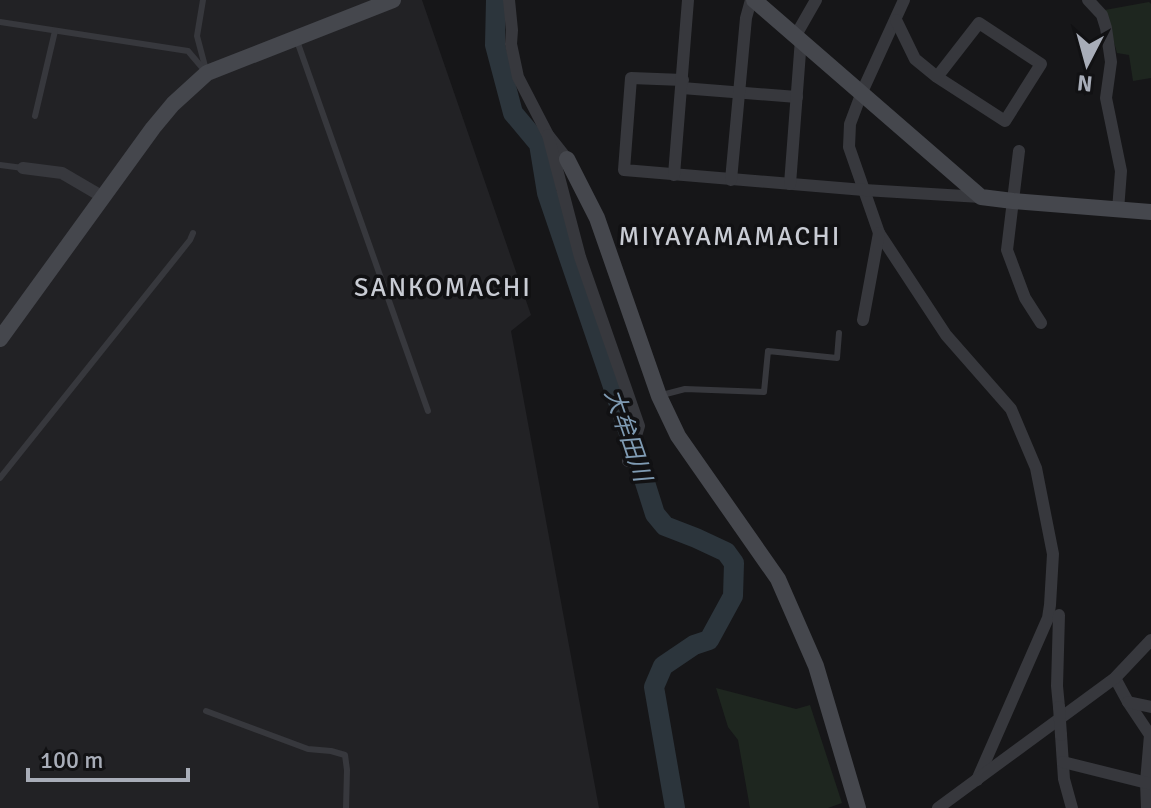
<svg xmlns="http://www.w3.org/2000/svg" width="1151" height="808" viewBox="0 0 1151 808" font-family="Signika,'Noto Sans JP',sans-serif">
  <rect width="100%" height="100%" fill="#161618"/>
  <polygon fill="#222225" points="0,0 422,0 531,315 511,331 599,808 0,808"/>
  <g fill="#1e261f">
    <polygon points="1149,2 1151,4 1151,78 1133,81 1129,55 1117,53 1105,10"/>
    <polygon points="716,688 796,709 810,705 842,803 828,808 750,808 738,740 728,727"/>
  </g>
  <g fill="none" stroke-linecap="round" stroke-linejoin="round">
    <polyline stroke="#2c353c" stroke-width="20" points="496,0 495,45 513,113 539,144 547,193 636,454 655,514 665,526 696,538 726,552 734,563 733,596 709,640 694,645 663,666 654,687 675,808"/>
    <g stroke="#37383d" stroke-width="6">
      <polyline points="203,0 197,36 206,70"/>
      <polyline points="0,22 188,51 205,71"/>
      <polyline points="296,38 428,411"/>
      <polyline points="35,116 55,31"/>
      <polyline points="0,165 23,168"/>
      <polyline points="662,395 685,389 764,392 768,351 837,358 839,333"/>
      <polyline points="0,478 190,240 193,233"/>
      <polyline points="206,711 308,749 331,751 345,755 347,770 346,808"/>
    </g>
    <g stroke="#37383d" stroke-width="12">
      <polyline points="509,0 512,30 511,44 518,77 548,135 567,159"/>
      <polyline points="904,0 862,92 850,124 849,147 879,233 946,335 1011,409 1036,468 1053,554 1050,605 1048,618 977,780"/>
      <polyline points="1088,0 1102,15 1106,28 1111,62 1106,98 1121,171 1118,210"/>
      <polyline points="896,20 915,59 937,77 1005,121 1041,64 979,23 937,77"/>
      <polyline points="796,35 816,0"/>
      <polyline points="683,80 631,78 624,170 864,190 981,197"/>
      <polyline points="682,88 797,97"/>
      <polyline points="548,135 580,257 639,426 628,461"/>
      <polyline points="1019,151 1007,250 1025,298 1041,323"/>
      <polyline points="23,168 62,173 103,197"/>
      <polyline points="674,175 688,0"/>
      <polyline points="731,180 746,18 751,0"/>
      <polyline points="790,184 801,39"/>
      <polyline points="863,320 879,233"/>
      <polyline points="1059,615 1057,686 1059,707"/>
      <polyline points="1115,678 1128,702 1150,735 1146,782 1147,808"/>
      <polyline points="1128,702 1151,707"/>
      <polyline points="1061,735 1064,779 1072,808"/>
      <polyline points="1063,762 1151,784"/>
      <polyline points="938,808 1115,678 1151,640"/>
    </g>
    <g stroke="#45474d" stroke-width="16">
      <polyline points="754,0 981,197 1013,201 1151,212"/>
      <polyline points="567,159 597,218 659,396 678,436 778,579 816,666 858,808"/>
      <polyline points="0,339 153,128 173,104 207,73 393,0"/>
    </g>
    <polyline stroke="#37383d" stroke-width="12" points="1059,707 1061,735"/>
  </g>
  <g text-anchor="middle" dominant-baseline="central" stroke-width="7" stroke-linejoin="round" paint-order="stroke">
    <g font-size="24" font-style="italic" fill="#7f9bb3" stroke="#111113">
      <text transform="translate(628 435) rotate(71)">大牟田川</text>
    </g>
    <g font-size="26" letter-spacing="2" fill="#c9ccd4" stroke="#111113">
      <text x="730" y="237">MIYAYAMAMACHI</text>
      <text x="443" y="288">SANKOMACHI</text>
    </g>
  </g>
  <g transform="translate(1087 64) rotate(186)" stroke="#111113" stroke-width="6" paint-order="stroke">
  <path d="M0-6L14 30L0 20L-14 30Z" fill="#a8adb8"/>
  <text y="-12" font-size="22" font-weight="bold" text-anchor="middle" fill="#a8adb8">N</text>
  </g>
  <path d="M28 768v12h160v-12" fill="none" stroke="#a8adb8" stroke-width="4"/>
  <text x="40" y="768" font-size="24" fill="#a8adb8" stroke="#111113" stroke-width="6" paint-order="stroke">100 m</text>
</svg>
